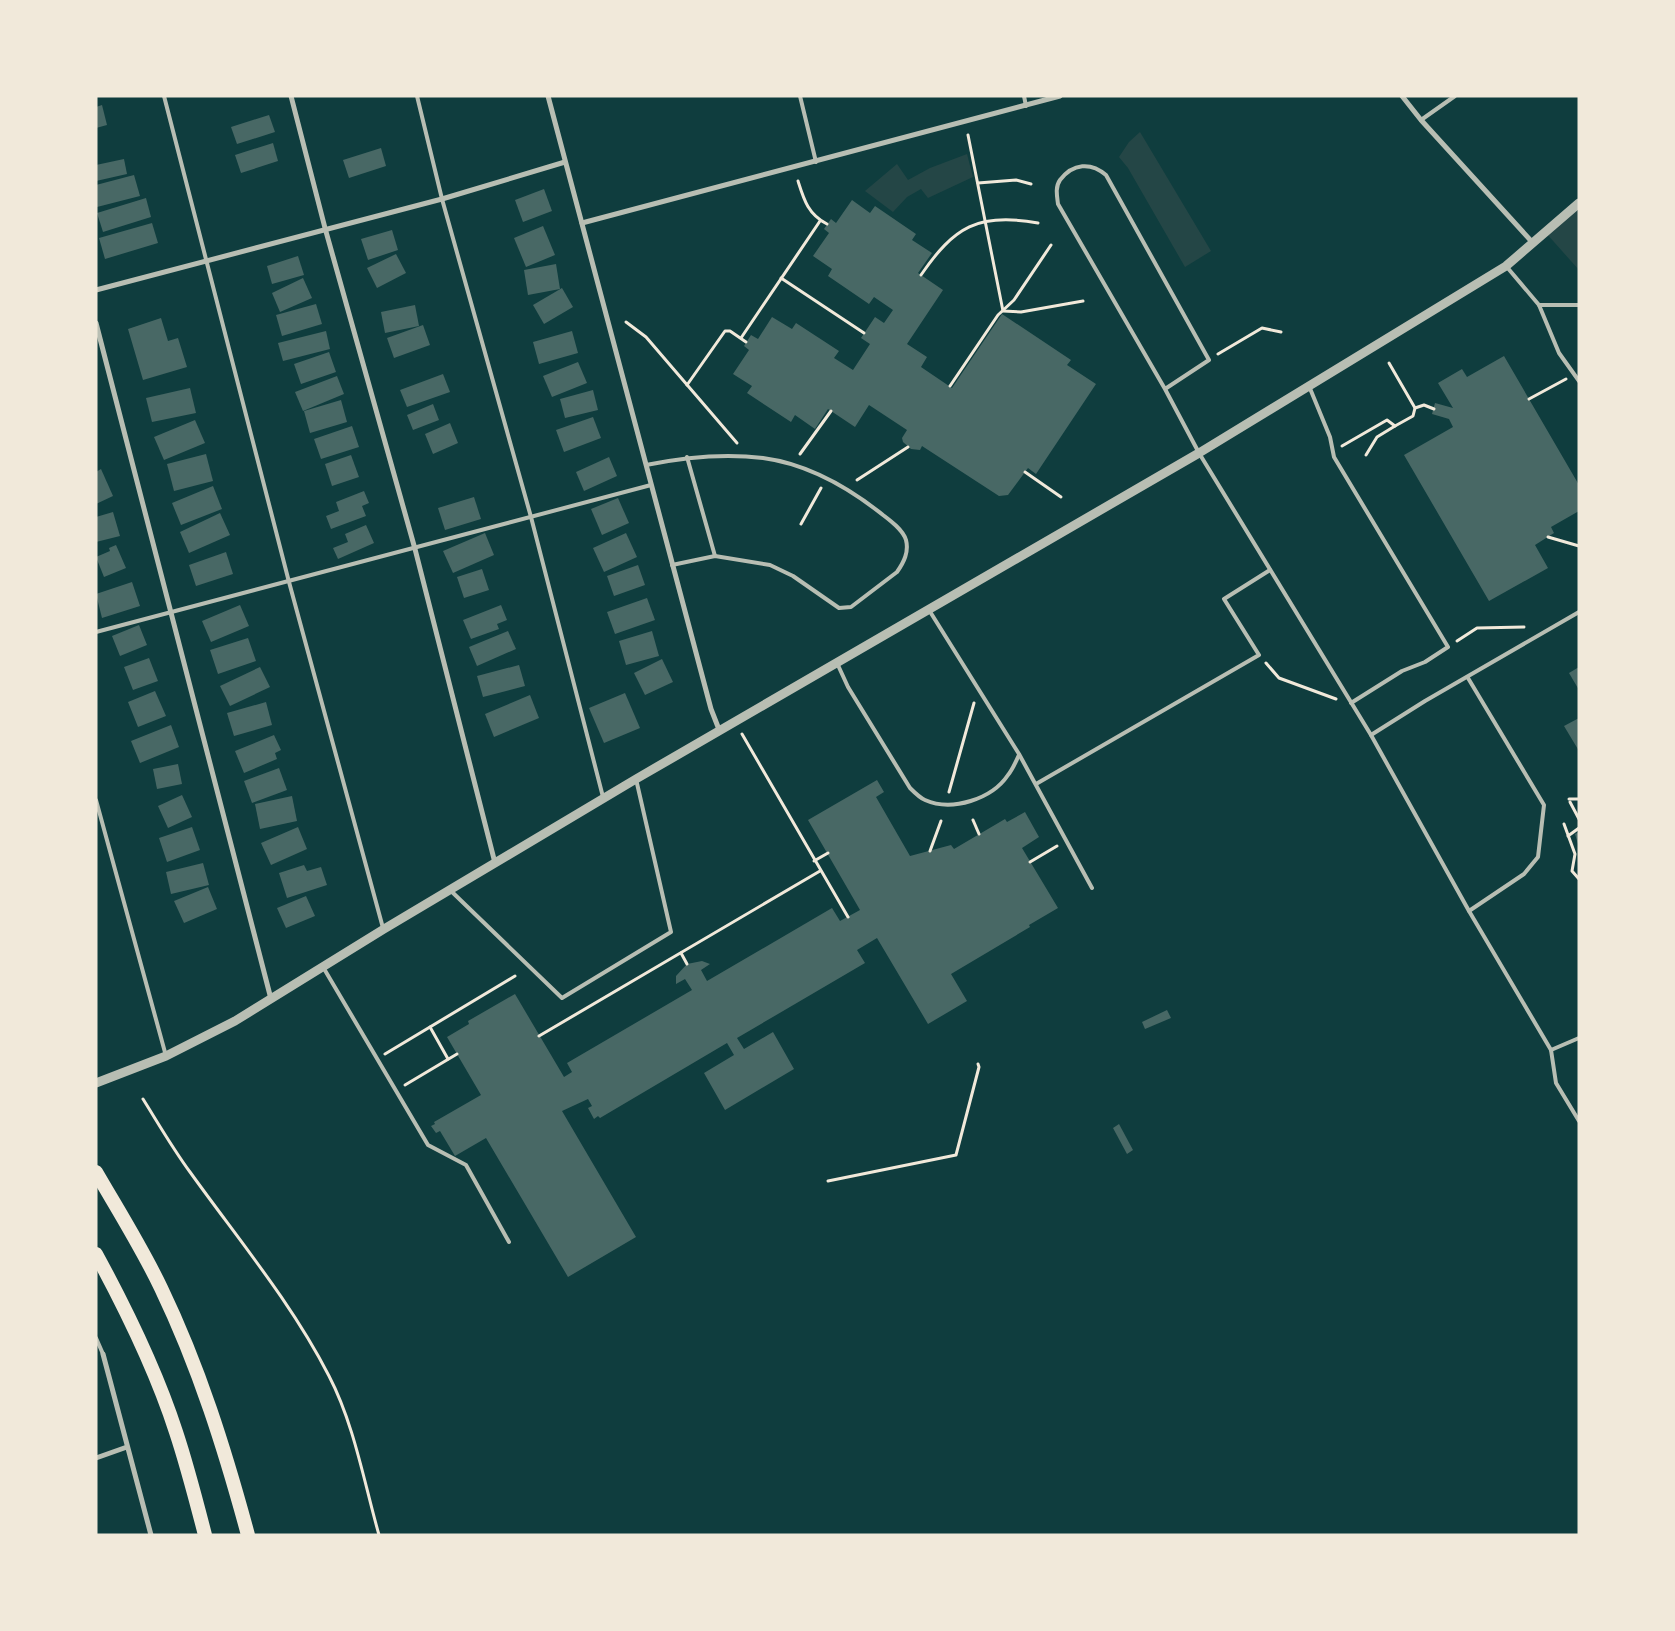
<svg xmlns="http://www.w3.org/2000/svg" width="1675" height="1631" viewBox="0 0 1675 1631" font-family="'DejaVu Sans',sans-serif">
  <rect width="100%" height="100%" fill="#0f3d3e"/>
  <g fill="#244646">
    <polygon points="1140,132 1211,251 1185,267 1128,168 1119,157 1129,142"/>
    <polygon points="967,154 973,177 928,198 921,189 907,197 893,212 865,191 897,164 908,180 930,168"/>
    <polygon points="1579,203 1579,270 1546,233"/>
  </g>
  <g fill="#486865">
    <polygon points="102,105 107,125 96,128 96,107"/>
    <polygon points="269,115 275,132 237,144 231,127"/>
    <polygon points="273,143 278,161 241,173 235,155"/>
    <polygon points="381,148 386,166 349,178 343,160"/>
    <polygon points="124,159 127,174 96,181 96,165"/>
    <polygon points="134,175 140,196 97,207 96,185"/>
    <polygon points="544,189 552,211 523,222 515,200"/>
    <polygon points="146,198 151,217 103,232 97,213"/>
    <polygon points="852,200 870,213 875,206 916,234 912,240 932,253 918,273 943,290 907,344 927,357 921,367 952,388 1002,314 1071,360 1067,365 1096,384 1036,474 1028,468 1008,495 999,496 922,446 920,450 911,449 903,442 902,438 907,430 869,405 855,427 828,409 815,429 795,415 791,422 747,393 752,386 733,374 749,350 744,346 751,335 758,339 772,317 792,329 796,323 839,351 834,358 853,370 870,344 861,338 875,317 884,323 893,310 874,297 869,304 828,276 832,269 813,256 829,233 824,229 831,219 836,223"/>
    <polygon points="152,223 158,243 105,259 99,238"/>
    <polygon points="543,226 555,255 526,267 514,238"/>
    <polygon points="392,230 398,250 368,260 361,239"/>
    <polygon points="396,254 406,273 377,288 367,268"/>
    <polygon points="298,256 304,275 272,284 267,266"/>
    <polygon points="556,264 560,289 528,295 524,270"/>
    <polygon points="303,278 312,298 280,312 272,293"/>
    <polygon points="562,288 573,307 544,324 533,305"/>
    <polygon points="316,304 322,324 282,336 276,315"/>
    <polygon points="415,305 419,326 385,333 381,312"/>
    <polygon points="161,318 168,341 178,338 187,367 143,380 128,329"/>
    <polygon points="423,325 430,345 394,358 387,338"/>
    <polygon points="326,331 330,349 283,361 278,343"/>
    <polygon points="572,331 578,353 539,364 533,342"/>
    <polygon points="329,352 336,372 301,384 294,364"/>
    <polygon points="1504,356 1579,485 1579,511 1551,527 1554,533 1535,545 1548,568 1489,601 1404,455 1453,427 1449,419 1432,414 1435,403 1453,408 1438,383 1462,369 1467,377"/>
    <polygon points="578,362 587,383 552,397 543,376"/>
    <polygon points="443,374 450,392 407,407 400,390"/>
    <polygon points="337,376 344,394 303,411 295,392"/>
    <polygon points="190,388 196,413 152,422 146,398"/>
    <polygon points="593,390 598,410 565,418 560,399"/>
    <polygon points="341,400 347,422 310,433 304,411"/>
    <polygon points="433,404 439,420 413,430 407,415"/>
    <polygon points="593,417 601,438 564,452 556,430"/>
    <polygon points="195,420 205,443 164,460 154,437"/>
    <polygon points="450,423 458,443 433,454 425,434"/>
    <polygon points="352,426 359,447 321,459 314,439"/>
    <polygon points="206,454 213,481 174,491 167,464"/>
    <polygon points="351,455 359,477 332,486 325,464"/>
    <polygon points="609,457 617,476 584,491 576,472"/>
    <polygon points="101,469 113,496 96,504 96,472"/>
    <polygon points="213,486 222,509 181,525 172,503"/>
    <polygon points="364,491 369,503 362,506 366,516 331,529 326,516 339,511 336,502"/>
    <polygon points="474,497 481,519 445,530 438,508"/>
    <polygon points="618,498 629,523 602,535 591,509"/>
    <polygon points="113,512 120,536 96,542 96,517"/>
    <polygon points="220,513 230,535 189,553 180,532"/>
    <polygon points="366,525 374,543 338,559 333,548 348,542 345,534"/>
    <polygon points="485,533 494,555 453,573 443,551"/>
    <polygon points="626,533 637,557 604,572 593,548"/>
    <polygon points="116,545 126,568 104,577 96,557 110,551 109,548"/>
    <polygon points="226,552 233,574 196,586 189,565"/>
    <polygon points="638,565 645,585 614,596 607,576"/>
    <polygon points="482,569 489,590 464,598 457,577"/>
    <polygon points="132,582 140,606 102,618 96,594"/>
    <polygon points="647,598 655,620 615,634 607,612"/>
    <polygon points="240,605 249,626 211,642 202,621"/>
    <polygon points="501,605 507,620 497,624 499,629 471,639 463,620"/>
    <polygon points="139,625 147,645 120,656 112,636"/>
    <polygon points="508,631 516,649 477,666 469,647"/>
    <polygon points="652,631 659,656 626,665 619,641"/>
    <polygon points="248,638 256,661 218,674 210,650"/>
    <polygon points="149,658 158,681 133,690 124,667"/>
    <polygon points="662,659 673,682 645,695 634,673"/>
    <polygon points="519,665 525,686 483,697 477,676"/>
    <polygon points="260,667 270,687 230,706 220,686"/>
    <polygon points="1579,667 1579,690 1569,673"/>
    <polygon points="155,691 166,716 138,727 128,702"/>
    <polygon points="625,693 640,728 604,743 589,708"/>
    <polygon points="530,695 539,718 494,737 485,714"/>
    <polygon points="266,702 272,725 234,736 227,713"/>
    <polygon points="1579,718 1579,751 1564,726"/>
    <polygon points="171,725 179,747 140,763 131,741"/>
    <polygon points="274,735 281,750 275,753 277,759 244,773 235,751"/>
    <polygon points="178,764 182,784 157,789 153,769"/>
    <polygon points="279,768 287,790 252,803 244,781"/>
    <polygon points="877,780 884,792 876,797 910,856 951,845 954,849 1005,819 1007,822 1025,812 1039,837 1022,848 1058,908 1029,925 1030,927 951,974 967,1001 928,1024 877,938 857,950 865,963 737,1038 744,1049 773,1032 794,1069 725,1110 704,1073 734,1055 727,1043 600,1118 598,1116 594,1119 588,1108 592,1106 588,1099 562,1111 636,1237 568,1277 486,1138 455,1156 440,1131 436,1133 431,1126 435,1124 434,1122 481,1095 447,1037 469,1024 468,1021 515,994 564,1077 572,1072 567,1063 692,990 685,979 676,984 676,976 687,964 702,961 710,964 701,970 707,981 832,908 840,921 860,910 808,820"/>
    <polygon points="182,795 192,817 168,828 158,806"/>
    <polygon points="292,796 297,821 260,829 255,804"/>
    <polygon points="192,827 200,850 167,862 159,838"/>
    <polygon points="298,827 307,849 271,865 261,843"/>
    <polygon points="1579,832 1579,844 1578,844 1575,834"/>
    <polygon points="203,863 209,885 171,894 166,872"/>
    <polygon points="304,865 307,871 321,867 327,885 287,898 279,873"/>
    <polygon points="208,887 217,909 184,923 174,901"/>
    <polygon points="306,896 315,916 286,928 277,908"/>
    <polygon points="1167,1010 1171,1018 1145,1029 1142,1022"/>
    <polygon points="1119,1124 1133,1150 1127,1154 1113,1128"/>
  </g>
  <g fill="none" stroke-linecap="round" stroke-linejoin="round">
    <g stroke="#f1e9da" stroke-width="3">
      <polyline points="968,135 1003,311 1021,312 1083,301"/>
      <path d="M798 181C804 200 808 214 827 224"/>
      <polyline points="978,183 1016,180 1031,184"/>
      <path d="M921 275C954 227 978 212 1038 223"/>
      <polyline points="781,278 864,333"/>
      <polyline points="626,322 646,337 737,443"/>
      <polyline points="741,338 820,221"/>
      <polyline points="1218,354 1262,328 1281,332"/>
      <polyline points="687,385 725,331 730,331 746,342"/>
      <polyline points="950,386 998,315 1014,300 1051,245"/>
      <polyline points="1529,399 1566,379"/>
      <polyline points="1415,408 1424,405 1434,409"/>
      <polyline points="1342,446 1387,420 1395,426 1413,416 1415,408 1389,363"/>
      <polyline points="800,454 831,411"/>
      <polyline points="1366,455 1377,437 1395,426"/>
      <polyline points="1025,472 1061,497"/>
      <polyline points="857,480 908,447"/>
      <polyline points="801,524 821,488"/>
      <polyline points="1548,537 1579,546"/>
      <polyline points="1457,641 1477,628 1524,627"/>
      <polyline points="1266,663 1279,678 1336,699"/>
      <polyline points="742,734 848,917"/>
      <polyline points="949,792 974,703"/>
      <polyline points="1569,799 1579,799"/>
      <polyline points="1570,802 1579,819"/>
      <polyline points="973,820 979,834"/>
      <polyline points="1564,824 1575,854 1572,871 1579,879"/>
      <polyline points="1568,836 1579,828"/>
      <polyline points="930,851 941,821"/>
      <polyline points="814,861 828,853"/>
      <polyline points="1030,862 1057,846"/>
      <polyline points="681,953 687,964"/>
      <polyline points="430,1027 448,1059"/>
      <polyline points="539,1036 820,871"/>
      <polyline points="385,1054 515,976"/>
      <polyline points="405,1085 457,1054"/>
      <path d="M143 1099C158 1123 173 1149 190 1172 238 1239 291 1302 329 1376 354 1424 364 1482 379 1535"/>
      <polyline points="828,1181 956,1155 979,1067 978,1064"/>
    </g>
    <g stroke="#b8beb3" stroke-width="4">
      <polyline points="164,96 289,582 383,928"/>
      <polyline points="417,96 442,199 531,517 603,797"/>
      <polyline points="800,96 816,162"/>
      <polyline points="1024,96 1026,106"/>
      <polyline points="1421,120 1455,96"/>
      <polyline points="1506,266 1539,305 1559,353 1579,381"/>
      <polyline points="1539,305 1579,305"/>
      <polyline points="1309,386 1330,437 1334,457 1448,647 1425,662 1402,671 1351,703"/>
      <path d="M1165 389 1209 360 1106 175C1091 162 1073 163 1060 180 1055 187 1057 196 1058 204L1165 389 1199 453 1371 735 1469 911 1551 1050 1556 1083 1579 1121"/>
      <polyline points="687,457 715,556"/>
      <path d="M646 465C685 457 723 453 763 458 808 464 848 487 883 515 891 521 903 530 906 540 909 552 904 562 897 572L851 607 839 608 793 576 770 565 715 556 672 565"/>
      <polyline points="929,610 1019,754 1092,888"/>
      <polyline points="96,632 651,485"/>
      <path d="M837 663 848 687 910 788C914 792 920 798 925 800 952 812 992 799 1008 775 1013 769 1016 761 1019 755"/>
      <polyline points="1468,678 1544,805 1538,857 1524,874 1469,911"/>
      <polyline points="1371,735 1425,701 1579,612"/>
      <polyline points="1036,784 1259,655 1224,599 1270,570"/>
      <polyline points="96,800 166,1056"/>
      <polyline points="450,890 562,998 671,932 636,779"/>
      <polyline points="323,967 428,1145 466,1165 509,1242"/>
      <polyline points="1551,1050 1579,1038"/>
      <polyline points="96,1338 103,1354"/>
    </g>
    <g stroke="#b8beb3" stroke-width="5">
      <polyline points="291,96 325,228 415,549 495,863"/>
      <polyline points="548,96 711,709 720,732"/>
      <polyline points="1402,96 1421,120 1533,243"/>
      <polyline points="582,223 1060,96"/>
      <polyline points="96,290 442,199 565,162"/>
      <polyline points="96,323 271,999"/>
      <polyline points="103,1354 151,1535"/>
      <polyline points="96,1458 127,1447"/>
    </g>
    <polyline stroke="#b8beb3" stroke-width="9" points="96,1083 166,1056 235,1021 384,929 636,779 1199,453 1506,266 1579,203"/>
    <g stroke="#f1e9da" stroke-width="14">
      <path d="M96 1172C118 1210 142 1248 161 1288 199 1367 225 1450 248 1535"/>
      <path d="M96 1254C127 1311 156 1370 176 1432 187 1465 196 1500 205 1535"/>
    </g>
  </g>
  <rect width="1675" height="1631" fill="none" stroke="#f1e9da" stroke-width="195"/>
</svg>
